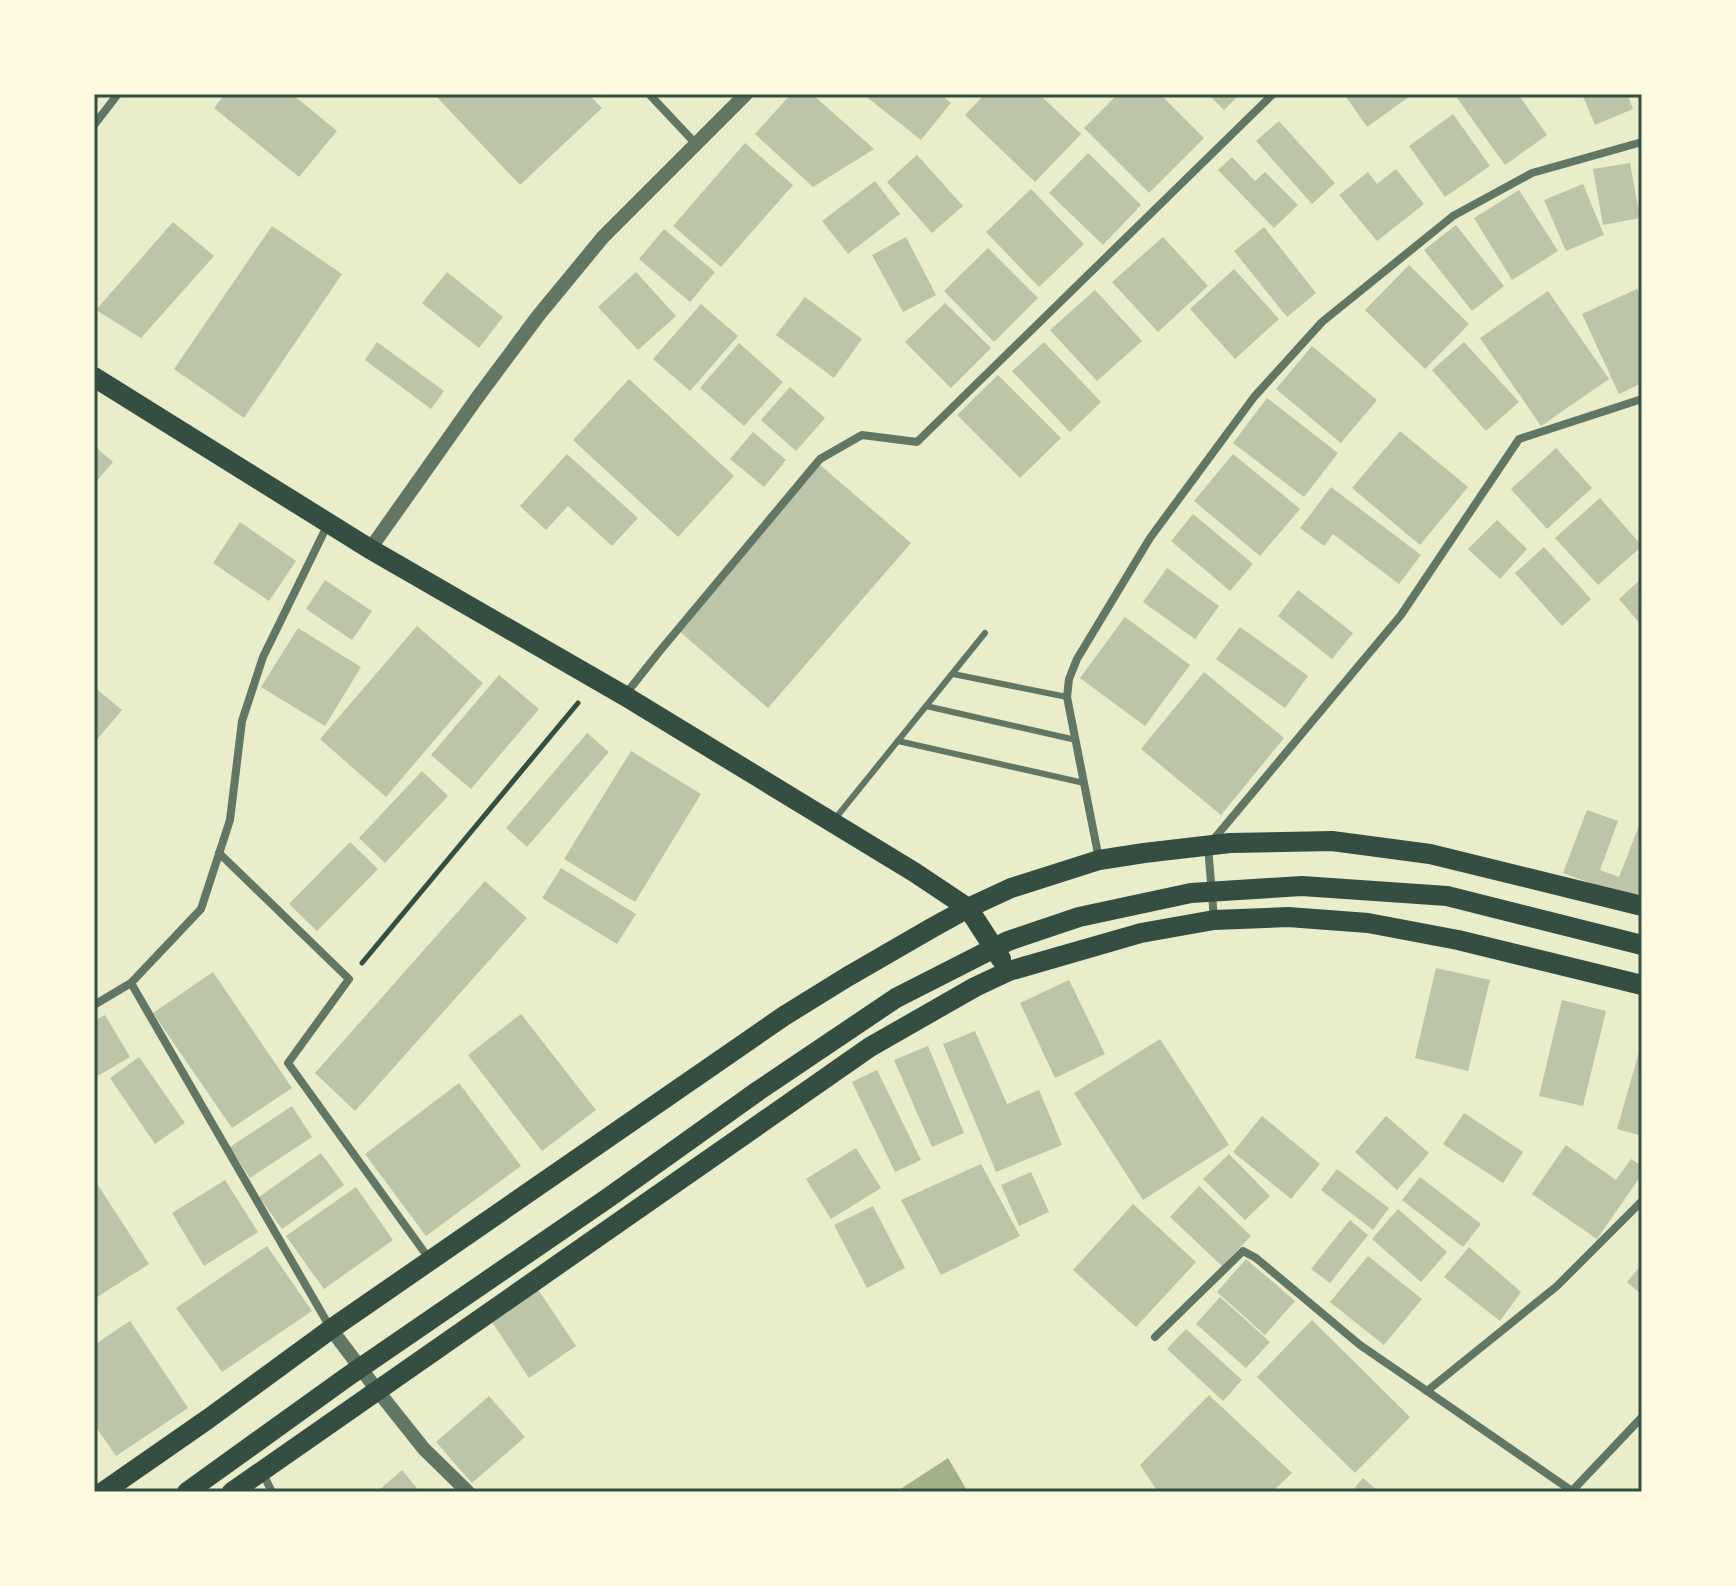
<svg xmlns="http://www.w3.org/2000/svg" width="1736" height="1586" viewBox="0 0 1736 1586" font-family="Figtree,sans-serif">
  <rect width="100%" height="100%" fill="#e9edc9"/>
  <polygon fill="#a3b18a" points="948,1458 968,1492 896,1492"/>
  <g fill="#bcc5a7">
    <polygon points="225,94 292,94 337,131 299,177 214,108"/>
    <polygon points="434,94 588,94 602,108 520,185"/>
    <polygon points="791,94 812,94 874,149 813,187 755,134"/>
    <polygon points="871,94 940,94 951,103 921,140 868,98"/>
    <polygon points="985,94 1039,94 1081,134 1035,182 965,115"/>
    <polygon points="1118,94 1160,94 1204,138 1149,193 1084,128"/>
    <polygon points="1208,94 1240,94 1224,110"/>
    <polygon points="1344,94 1413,94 1367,127"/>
    <polygon points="1462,94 1518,94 1547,135 1505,165 1457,98"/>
    <polygon points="1582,94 1627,94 1633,109 1595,125"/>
    <polygon points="1453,114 1490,166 1445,197 1409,146"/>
    <polygon points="1279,121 1335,183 1312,204 1256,141"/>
    <polygon points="745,143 793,185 721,267 673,226"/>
    <polygon points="1088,153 1141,205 1103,245 1049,193"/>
    <polygon points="917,155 963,206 932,233 887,182"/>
    <polygon points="1232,157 1255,181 1265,172 1298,205 1274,228 1218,170"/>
    <polygon points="1630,163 1640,218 1603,225 1593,169"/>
    <polygon points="1396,169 1424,204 1377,241 1339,195 1368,172 1377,184"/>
    <polygon points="875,181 900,214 848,254 822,221"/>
    <polygon points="1583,184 1604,235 1566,251 1544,200"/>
    <polygon points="1031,189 1084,244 1039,287 986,232"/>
    <polygon points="1519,190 1558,251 1512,280 1474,218"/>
    <polygon points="173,222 214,256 141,338 96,310"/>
    <polygon points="1456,225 1504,286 1472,311 1424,250"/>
    <polygon points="272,226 342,274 244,418 174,369"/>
    <polygon points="1264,227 1316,293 1287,317 1234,251"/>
    <polygon points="664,229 715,272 690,302 639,259"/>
    <polygon points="906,237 936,295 903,312 872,255"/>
    <polygon points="1163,237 1208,286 1158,332 1112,282"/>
    <polygon points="988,248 1038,298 994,342 944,291"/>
    <polygon points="1409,265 1469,324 1425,369 1365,310"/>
    <polygon points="1234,269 1279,319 1235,359 1190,309"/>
    <polygon points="447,272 503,317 479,348 422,303"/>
    <polygon points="636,272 676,316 638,350 598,307"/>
    <polygon points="1637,289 1642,300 1642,383 1619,394 1582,314"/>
    <polygon points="1095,290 1142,341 1097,381 1050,330"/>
    <polygon points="1548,291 1609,379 1541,426 1480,338"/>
    <polygon points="805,297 862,339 834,378 776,335"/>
    <polygon points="945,303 991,348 951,388 905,342"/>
    <polygon points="701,304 738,336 690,391 653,359"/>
    <polygon points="377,342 444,391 431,409 365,360"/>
    <polygon points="1044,342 1101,402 1070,432 1012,371"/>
    <polygon points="1464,342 1519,402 1486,431 1432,370"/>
    <polygon points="739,343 783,382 744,426 700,388"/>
    <polygon points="1312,346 1377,400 1341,443 1276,389"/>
    <polygon points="998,375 1061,438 1020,478 957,415"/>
    <polygon points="629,379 734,476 678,537 573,440"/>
    <polygon points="790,387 825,418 796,451 761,420"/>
    <polygon points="1267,398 1338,453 1304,497 1233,443"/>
    <polygon points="1400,431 1468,487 1420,545 1352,488"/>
    <polygon points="753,432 786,460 764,487 730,459"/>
    <polygon points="94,446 113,462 94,484"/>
    <polygon points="1556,448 1592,488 1547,529 1511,489"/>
    <polygon points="567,454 638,518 612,546 568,506 546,530 520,506"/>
    <polygon points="1233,454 1300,509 1260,556 1194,501"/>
    <polygon points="820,465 911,543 768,708 679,631"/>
    <polygon points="1331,487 1421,555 1399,584 1333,534 1324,546 1300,528"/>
    <polygon points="1600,498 1642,546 1598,585 1555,538"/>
    <polygon points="1193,514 1253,564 1230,591 1171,541"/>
    <polygon points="1497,520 1527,549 1500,579 1468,549"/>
    <polygon points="240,522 296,561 269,601 213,563"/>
    <polygon points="1544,547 1591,599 1562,626 1515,573"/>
    <polygon points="1167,568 1219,606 1195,639 1143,602"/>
    <polygon points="1642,578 1642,626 1619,599"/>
    <polygon points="325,580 372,611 352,640 306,609"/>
    <polygon points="1298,590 1353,633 1332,659 1278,616"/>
    <polygon points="1125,617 1190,665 1145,726 1080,678"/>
    <polygon points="417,626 483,683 386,797 320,739"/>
    <polygon points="1240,627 1308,676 1285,708 1216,659"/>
    <polygon points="298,628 361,667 325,726 261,687"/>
    <polygon points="1204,672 1284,738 1221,815 1141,749"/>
    <polygon points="499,675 539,709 471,789 431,755"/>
    <polygon points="94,687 122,710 94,743"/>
    <polygon points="587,733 609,752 527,847 506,828"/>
    <polygon points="631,751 701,794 635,902 564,859"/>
    <polygon points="422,771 448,796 385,863 359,838"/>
    <polygon points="1587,810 1618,821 1600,870 1619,877 1640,823 1642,824 1642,902 1563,873"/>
    <polygon points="350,842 378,869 317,931 289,904"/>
    <polygon points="561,868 636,914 617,944 542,898"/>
    <polygon points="485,881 527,918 355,1111 315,1073"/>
    <polygon points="1436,968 1490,980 1468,1071 1415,1058"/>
    <polygon points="213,972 292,1088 232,1128 153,1013"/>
    <polygon points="1069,980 1105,1054 1055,1078 1020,1003"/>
    <polygon points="1562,1000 1606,1011 1583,1106 1539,1096"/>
    <polygon points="521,1014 596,1110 542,1151 468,1055"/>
    <polygon points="105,1015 130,1057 94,1078 94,1021"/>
    <polygon points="975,1031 1007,1104 1039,1090 1062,1145 996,1172 943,1044"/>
    <polygon points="1160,1039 1229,1145 1143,1200 1074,1093"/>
    <polygon points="1641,1045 1642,1045 1642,1136 1617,1129"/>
    <polygon points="928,1046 964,1133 932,1147 894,1060"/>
    <polygon points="139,1057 185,1123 155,1144 110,1078"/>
    <polygon points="877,1070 921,1160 895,1172 852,1082"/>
    <polygon points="459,1083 521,1166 426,1236 365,1154"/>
    <polygon points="292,1106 312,1137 250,1178 230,1147"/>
    <polygon points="1464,1113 1523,1152 1503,1183 1443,1144"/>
    <polygon points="1262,1116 1320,1164 1291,1199 1233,1152"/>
    <polygon points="1386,1116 1429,1153 1397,1190 1355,1152"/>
    <polygon points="1566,1145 1616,1180 1631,1159 1642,1166 1642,1174 1597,1239 1532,1194"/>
    <polygon points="856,1148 881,1188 831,1219 806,1179"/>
    <polygon points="321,1153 344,1185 282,1229 259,1197"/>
    <polygon points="1229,1154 1270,1196 1245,1220 1203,1179"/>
    <polygon points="981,1164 1020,1236 941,1275 901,1200"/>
    <polygon points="1337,1169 1389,1208 1373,1230 1321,1190"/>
    <polygon points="1031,1172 1049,1212 1019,1226 1001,1185"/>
    <polygon points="1420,1177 1481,1224 1463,1247 1402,1200"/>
    <polygon points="94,1179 149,1264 94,1299"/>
    <polygon points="225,1180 258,1232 204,1266 172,1213"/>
    <polygon points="1199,1186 1251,1236 1222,1266 1170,1217"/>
    <polygon points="356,1187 393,1240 324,1289 286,1236"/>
    <polygon points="1133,1204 1196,1262 1136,1327 1073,1270"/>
    <polygon points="873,1206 905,1268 867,1288 834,1225"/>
    <polygon points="1398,1209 1447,1252 1421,1282 1372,1239"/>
    <polygon points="1350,1220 1368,1235 1330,1283 1311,1269"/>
    <polygon points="267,1246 312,1311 222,1372 176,1308"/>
    <polygon points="1469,1247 1521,1292 1500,1321 1444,1277"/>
    <polygon points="1368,1256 1422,1299 1384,1345 1330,1302"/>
    <polygon points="1246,1259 1295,1301 1265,1335 1217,1292"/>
    <polygon points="1642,1264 1642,1295 1627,1282"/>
    <polygon points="537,1288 576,1346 529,1378 490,1319"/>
    <polygon points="1220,1297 1270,1342 1246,1368 1196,1324"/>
    <polygon points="1312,1320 1410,1417 1355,1473 1257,1377"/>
    <polygon points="130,1321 188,1408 116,1456 94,1424 94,1345"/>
    <polygon points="1186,1329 1242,1380 1223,1401 1167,1349"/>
    <polygon points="1209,1395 1292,1473 1272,1492 1158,1492 1140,1465"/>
    <polygon points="489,1396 525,1437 472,1483 436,1442"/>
    <polygon points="402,1470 420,1492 377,1492"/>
    <polygon points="1363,1478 1379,1492 1351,1492"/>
  </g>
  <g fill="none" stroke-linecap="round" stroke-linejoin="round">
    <polyline stroke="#344e41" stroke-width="5" points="362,963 578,703"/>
    <g stroke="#617663" stroke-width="6">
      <polyline points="953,674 1067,697"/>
      <polyline points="926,706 1076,740"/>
      <polyline points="898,741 1084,783"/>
      <polyline points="834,820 985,633"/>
    </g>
    <g stroke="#617663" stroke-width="8">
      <polyline points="649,94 696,144"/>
      <polyline points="94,125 118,94"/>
      <polyline points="625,695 659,652 820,459 862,435 917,442 1273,94"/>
      <polyline points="219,853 349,979 288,1063 430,1260"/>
      <polyline points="1099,859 1067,697 1069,679 1077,659 1150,538 1254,397 1322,322 1453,216 1532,173 1642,142"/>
      <polyline points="1214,919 1208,846 1401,615 1519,439 1642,399"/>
      <polyline points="131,983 331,1329"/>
      <polyline points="94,1005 131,983 201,909 230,820 242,721 263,657 328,524"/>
      <polyline points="1155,1337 1243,1251 1256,1258 1360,1345 1427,1391 1557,1286 1642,1201"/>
      <polyline points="1427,1391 1572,1491"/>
      <polyline points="262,1472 272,1492"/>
      <polyline points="1571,1492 1642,1417"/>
    </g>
    <g stroke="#617663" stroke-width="14">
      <polyline points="370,549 477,398 538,316 603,237 746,94"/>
      <polyline points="331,1329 377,1390 424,1449 468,1492"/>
    </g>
    <g stroke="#344e41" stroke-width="20">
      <polyline points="94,377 370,549 625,696 914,872 968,908 1001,959"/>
      <polyline points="103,1492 208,1419 331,1329 784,1016 847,977 930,929 968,908 1011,888 1099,860 1144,853 1230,843 1332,841 1430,854 1642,906"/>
      <polyline points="187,1492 347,1377 608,1198 758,1091 896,998 1008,941 1079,917 1191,893 1302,886 1447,896 1642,945"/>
      <polyline points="232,1492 870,1047 975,987 1009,971 1141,933 1214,920 1288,917 1368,923 1458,940 1642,985"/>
    </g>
  </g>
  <rect width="1736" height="1586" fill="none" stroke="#fefae0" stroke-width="192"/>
  <rect x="96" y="96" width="1544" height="1394" fill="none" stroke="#344e41" stroke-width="3"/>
</svg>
